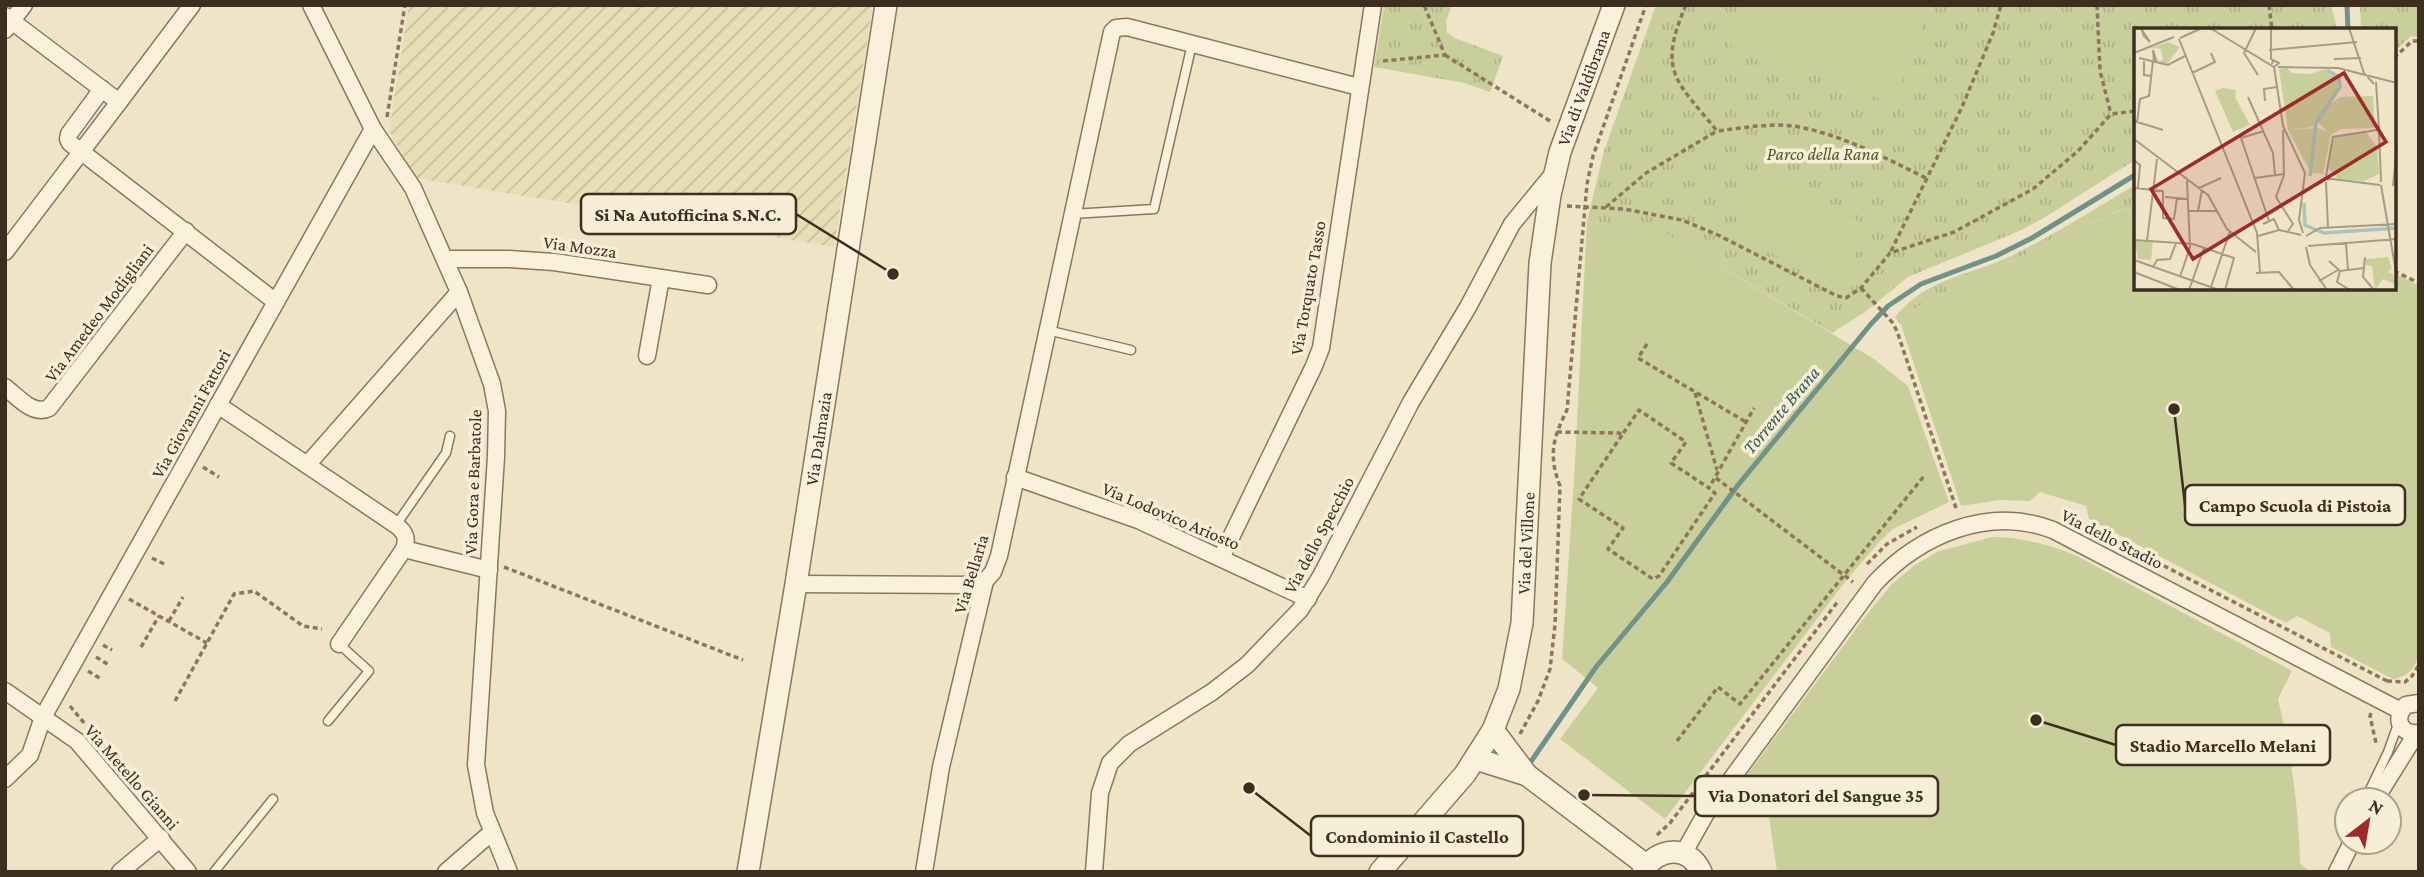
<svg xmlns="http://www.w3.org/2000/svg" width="2424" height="877" viewBox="0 0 2424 877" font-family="'Crimson Pro',serif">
  <defs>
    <pattern id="farmland-furrows" width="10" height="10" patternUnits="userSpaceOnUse" patternTransform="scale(1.75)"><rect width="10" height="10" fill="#e6deb5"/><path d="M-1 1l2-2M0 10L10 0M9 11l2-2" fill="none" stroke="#c6bf9b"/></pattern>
    <pattern id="grass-tufts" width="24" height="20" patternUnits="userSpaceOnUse" patternTransform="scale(1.75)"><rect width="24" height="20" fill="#c9cf9b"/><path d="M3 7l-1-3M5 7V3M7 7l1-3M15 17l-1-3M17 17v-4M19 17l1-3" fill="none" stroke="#aeb285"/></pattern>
  </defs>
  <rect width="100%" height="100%" fill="#f0e4c8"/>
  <polygon fill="url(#farmland-furrows)" points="409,5 873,5 834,247 416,178 389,131"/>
  <g fill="url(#grass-tufts)">
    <polygon points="1384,5 1452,5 1446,21 1447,32 1455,38 1503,56 1490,92 1464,83 1374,67"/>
    <polygon points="1656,5 2331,5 2336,24 2335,30 2135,30 2135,160 2042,219 2019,231 1908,277 1865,312 1832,333 1663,232 1587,221 1604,151"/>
    <polygon points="2360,5 2419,5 2419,37 2411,36 2394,52 2394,30 2361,30"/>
    <path d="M2135 185V208L2123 209 2065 235 1910 311 1901 325 1895 317C1929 276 1968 277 2013 255 2055 234 2095 209 2135 185Z"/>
  </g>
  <g fill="#c9cf9b">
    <polygon points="1741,5 1930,5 1894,104 1727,44"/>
    <polygon points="1759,174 1869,226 1841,286 1731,234"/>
    <path d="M2135 208V289H2394V273L2419 286V657C2412 670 2408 677 2393 679L2331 647 2330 633 2297 616 2286 623 2089 519 2086 506 2040 492 2030 501 1999 500 1961 506 1901 325 1910 311 2065 235 2124 209Z"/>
    <polygon points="1587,221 1663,232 1874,359 1908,386 1949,502 1893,529 1881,540 1848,578 1665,819 1560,739 1598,688 1562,659 1575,463"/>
    <path d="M1993 537C2024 538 2049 544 2077 556L2292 671 2278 699C2291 754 2299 808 2300 864L2311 872H1777L1765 789 1747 775 1864 618 1892 584 1915 565 1939 551Z"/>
  </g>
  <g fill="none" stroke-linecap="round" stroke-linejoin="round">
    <g stroke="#6f938a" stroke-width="5">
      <polyline points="2347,5 2348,30"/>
      <polyline points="1532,760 1596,667 1667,582 1738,485 1871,324 1888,306 1921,284 1996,256 2032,238 2135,175"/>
    </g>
    <defs>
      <g id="service">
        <polyline points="1072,214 1154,209 1192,44"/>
        <polyline points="1047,330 1131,350"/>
        <polyline points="396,525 446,453 450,436"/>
        <polyline points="328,721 369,671 339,644"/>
        <polyline points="2365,800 2388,752 2398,724"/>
        <polyline points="214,872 273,799"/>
      </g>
      <g id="minor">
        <polyline points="311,5 373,129 413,188 459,292 492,384 497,411 496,457 476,765 485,813 509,872"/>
        <polyline points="5,16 119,102 192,5"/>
        <polyline points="5,30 24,5"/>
        <polyline points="102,89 69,134 68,139 70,143 276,302"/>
        <polyline points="5,252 119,102"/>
        <polyline points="446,259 509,259 554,262 708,285"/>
        <polyline points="647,356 661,278"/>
        <path d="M5 387C18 397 33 416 49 408L186 231"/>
        <path d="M218 405 396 525C405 532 408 538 404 549L489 570"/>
        <polyline points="307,465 459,292"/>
        <polyline points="1015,477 1138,520 1308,599"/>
        <polyline points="1221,558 1314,366 1321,348 1373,5"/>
        <polyline points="796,584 972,585 985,581"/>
        <polyline points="339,644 404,549"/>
        <polyline points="5,691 77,741 188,872"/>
        <path d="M2419 703 2406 705C2393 718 2400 735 2419 733"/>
        <polyline points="5,779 30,755 43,717 373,129"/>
        <polyline points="2375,800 2416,734"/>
        <path d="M1683 854 1705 815 1875 583C1920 535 1988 505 2053 530L2401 711"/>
        <polyline points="120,872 161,838"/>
        <polyline points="446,872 492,832"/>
        <polyline points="924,872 941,767 985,581 993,572 999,556 1112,32 1116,28 1127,27 1359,87"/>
        <polyline points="1094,872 1100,793 1110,763 1129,744 1212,692 1247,665 1300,610 1321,576 1411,402 1468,307 1512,224 1553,174"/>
        <polyline points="2337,872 2352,842"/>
      </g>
      <g id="tertiary">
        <polyline points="1493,730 1527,775 1646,865"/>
        <polyline points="1476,759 1527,775"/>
        <path id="s1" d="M748 872 796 584 886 5"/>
        <path id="s2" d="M1380 872 1465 774 1493 730 1509 689 1522 623 1540 263 1550 195 1560 152 1614 5"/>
        <path d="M1643 872C1656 847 1689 844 1701 872"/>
      </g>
    </defs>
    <use href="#service" stroke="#8d765c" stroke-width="11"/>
    <use href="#minor" stroke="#8d765c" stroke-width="19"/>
    <use href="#tertiary" stroke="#8d765c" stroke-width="24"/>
    <g stroke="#8d765c" stroke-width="3.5" stroke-dasharray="5 3.5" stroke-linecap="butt">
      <path d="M1686 5C1657 72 1676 80 1717 131 1743 128 1773 122 1799 127 1845 136 1885 158 1926 178"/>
      <polyline points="2097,5 2100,71 2111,114"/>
      <polyline points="2269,5 2272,30"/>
      <polyline points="1445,55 1550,121"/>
      <polyline points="2394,58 2412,41 2419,41"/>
      <polyline points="1383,61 1445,55 1424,5"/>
      <polyline points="387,117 405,5"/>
      <polyline points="1567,206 1624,209 1682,220 1718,235 1837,296 1846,298 1861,288 1890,253 1954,232 2033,189 2078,151 2111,114 2135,111"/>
      <polyline points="1606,207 1646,173 1717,131"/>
      <polyline points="1891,251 1962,107 1993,33 2001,5"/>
      <polyline points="2394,271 2419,283"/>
      <polyline points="1861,288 1892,322 1897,331 1957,511"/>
      <polyline points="1647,344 1638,358 1746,422"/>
      <polyline points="1695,393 1717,470"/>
      <polyline points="1557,432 1619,433 1622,435 1639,410 1686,442 1671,463 1709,488 1754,408"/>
      <polyline points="1622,435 1579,499 1623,528 1608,549 1653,579 1659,576 1715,493 1709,488"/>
      <polyline points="203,467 219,477"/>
      <polyline points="1716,478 1853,582"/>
      <polyline points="2073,519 2387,681"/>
      <polyline points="152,558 166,565"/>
      <polyline points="1867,564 1887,544 1917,527"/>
      <polyline points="504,567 743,660"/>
      <polyline points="129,599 207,643"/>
      <polyline points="169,621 183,597"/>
      <polyline points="103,645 112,650"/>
      <polyline points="141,647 159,616"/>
      <polyline points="96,657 109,665"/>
      <polyline points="88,671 101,679"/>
      <polyline points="2387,681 2405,682 2412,676 2419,665"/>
      <polyline points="175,701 234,594 254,591 303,626 322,629"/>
      <polyline points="70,706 85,724"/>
      <polyline points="2371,713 2370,716 2376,743"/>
      <path d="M1520 734 1538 701 1550 669 1555 625 1560 486C1548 455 1553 438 1567 410L1587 184 1593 156 1646 5"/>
      <polyline points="1677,741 1718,687 1740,704 1924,476"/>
      <polyline points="2340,830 2347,817"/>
      <polyline points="1657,835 1670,823 1839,600"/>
    </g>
    <use href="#service" stroke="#faf1dc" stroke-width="8"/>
    <use href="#minor" stroke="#faf1dc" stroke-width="16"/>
    <use href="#tertiary" stroke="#faf1dc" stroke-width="21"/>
  </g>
  <g text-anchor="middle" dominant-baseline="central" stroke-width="7" stroke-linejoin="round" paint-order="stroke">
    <g font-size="18" fill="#3d2e20" stroke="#f7eed8">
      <text stroke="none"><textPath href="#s2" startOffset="835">Via di Valdibrana</textPath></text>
      <text transform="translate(580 247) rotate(8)">Via Mozza</text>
      <text transform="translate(1308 288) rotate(-80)">Via Torquato Tasso</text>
      <text transform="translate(99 313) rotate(-53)">Via Amedeo Modigliani</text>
      <text transform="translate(191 414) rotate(-61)">Via Giovanni Fattori</text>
      <text stroke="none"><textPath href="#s1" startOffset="439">Via Dalmazia</textPath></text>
      <text transform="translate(473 482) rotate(-88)">Via Gora e Barbatole</text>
      <text transform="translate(1171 516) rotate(23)">Via Lodovico Ariosto</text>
      <text transform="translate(1319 535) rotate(-62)">Via dello Specchio</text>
      <text transform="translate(2112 539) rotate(27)">Via dello Stadio</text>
      <text stroke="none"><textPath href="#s2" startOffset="373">Via del Villone</textPath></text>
      <text transform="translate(971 574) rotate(-73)">Via Bellaria</text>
      <text transform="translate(132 777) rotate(49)">Via Metello Gianni</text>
    </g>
    <g font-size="18" font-style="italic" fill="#4d5a26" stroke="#f7eed8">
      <text x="1823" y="154">Parco della Rana</text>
    </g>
    <g font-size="19" font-style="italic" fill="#2f5d5a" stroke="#f7eed8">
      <text transform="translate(1781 410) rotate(-50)">Torrente Brana</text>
    </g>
  </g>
  <g transform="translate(2134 28)">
    <rect width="262" height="262" fill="#f0e4c8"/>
    <path d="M34 14 46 19 33 36 24 34 29 32 27 21 17 20ZM153 40 158 45 177 46 191 41 204 51V60L179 99 154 102 145 41ZM89 60 102 62 101 69 116 97 99 104 81 63ZM0 213 19 214 17 232 4 231ZM254 229 258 240 254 244 259 246 261 256 249 251 241 262 238 238 231 237 232 231Z" fill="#c9cf9b"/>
    <path d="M168 51 173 78 157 81 152 55ZM239 68 241 100 207 101 197 107 189 146 177 145 154 102 184 100 193 104 184 94 196 76 206 69ZM232 104 243 119 245 146 230 153 204 151 194 139 196 117 202 108Z" fill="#c9cf9b"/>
    <path fill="none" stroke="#a9c4bc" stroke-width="3.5" d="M176 148 182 95 206 59 205 49 193 42M170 175 171 197 190 205 263 200"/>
    <path fill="none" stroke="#a89b85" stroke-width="2" d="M7 0 8 2 9 6 10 8 16 14 8 2M76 0 140 39 145 35 139 32 138 36M122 0 110 25 124 47M137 0V32M215 0 230 45 240 56M46 10 68 0M45 11 123 205 126 244M135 22 223 14M0 25 40 9M5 30 34 37 51 28M200 31 227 30M10 33V47L18 48M20 34 19 22 23 35M140 39 149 98 171 145 165 192 169 205M144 39 204 40 263 55M58 45 81 34 77 25M242 54 245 101M114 69 139 125 141 147M131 73 130 61 143 59M0 93 29 102M3 95 6 71 15 68 19 33M149 102 150 147 142 169 159 196 154 203M130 103 107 110 135 193M245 103 247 154M0 111 74 167 93 201 122 224M0 132 6 137 4 160M192 148 199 109 243 102M121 150 150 146M195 152 190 150 246 157M192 154 194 200M247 157 263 250M259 158 263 117M0 160 29 163M65 160 87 150M29 163V190L40 191 43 170M31 169 53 171M54 183H83M64 183 68 162M129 196 140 191 145 202M124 208 145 202 167 207M172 208 186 200 263 196M0 212 59 216 100 230 91 262M13 213 23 131M212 215 214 242M174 218 263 211M172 219 176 237 193 262M231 229 229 249 240 262M0 232 85 262M195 233 206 243 230 240M19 239 23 232 36 231 42 215M206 243 203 254 216 262M0 244 46 262M122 245 145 244 160 262M46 249 56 219 53 153M185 253 204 242M77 259 96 203M55 262 70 220"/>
    <path fill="#9e2a2b" fill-opacity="0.15" stroke="#9e2a2b" stroke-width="3.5" d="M210 45 252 114 59 231 17 161Z"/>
    <rect width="262" height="262" fill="none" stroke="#3d2e20" stroke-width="3.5"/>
  </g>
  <path fill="none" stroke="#3d2e20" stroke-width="2.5" d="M893 274L796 214M2174 409L2185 505M2036 720L2116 745M1584 795L1695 796M1249 788L1311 836"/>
  <g fill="#3d2e20" stroke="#f7eed8" stroke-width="2.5">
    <circle cx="893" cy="274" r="7"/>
    <circle cx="2174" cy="409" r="7"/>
    <circle cx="2036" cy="720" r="7"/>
    <circle cx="1584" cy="795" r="7"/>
    <circle cx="1249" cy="788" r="7"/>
  </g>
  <g fill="#f7eed8" stroke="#3d2e20" stroke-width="2.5">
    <rect x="581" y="194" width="215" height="40" rx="7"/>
    <rect x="2185" y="485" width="220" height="40" rx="7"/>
    <rect x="2116" y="725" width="214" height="40" rx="7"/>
    <rect x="1695" y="776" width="243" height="40" rx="7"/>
    <rect x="1311" y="816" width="212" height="40" rx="7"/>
  </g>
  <g font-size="19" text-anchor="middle" font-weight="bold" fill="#3d2e20">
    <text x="688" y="221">Si Na Autofficina S.N.C.</text>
    <text x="2295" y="512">Campo Scuola di Pistoia</text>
    <text x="2223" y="752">Stadio Marcello Melani</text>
    <text x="1816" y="802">Via Donatori del Sangue 35</text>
    <text x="1417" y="843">Condominio il Castello</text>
  </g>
  <rect width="2424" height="877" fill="none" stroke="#3d2e20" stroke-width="14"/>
  <g transform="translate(2368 821) rotate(31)"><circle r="33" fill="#f7eed8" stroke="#ada18e" stroke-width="2"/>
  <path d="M0-5L12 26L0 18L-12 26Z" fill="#9e2a2b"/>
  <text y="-10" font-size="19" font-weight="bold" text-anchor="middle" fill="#3d2e20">N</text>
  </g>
</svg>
